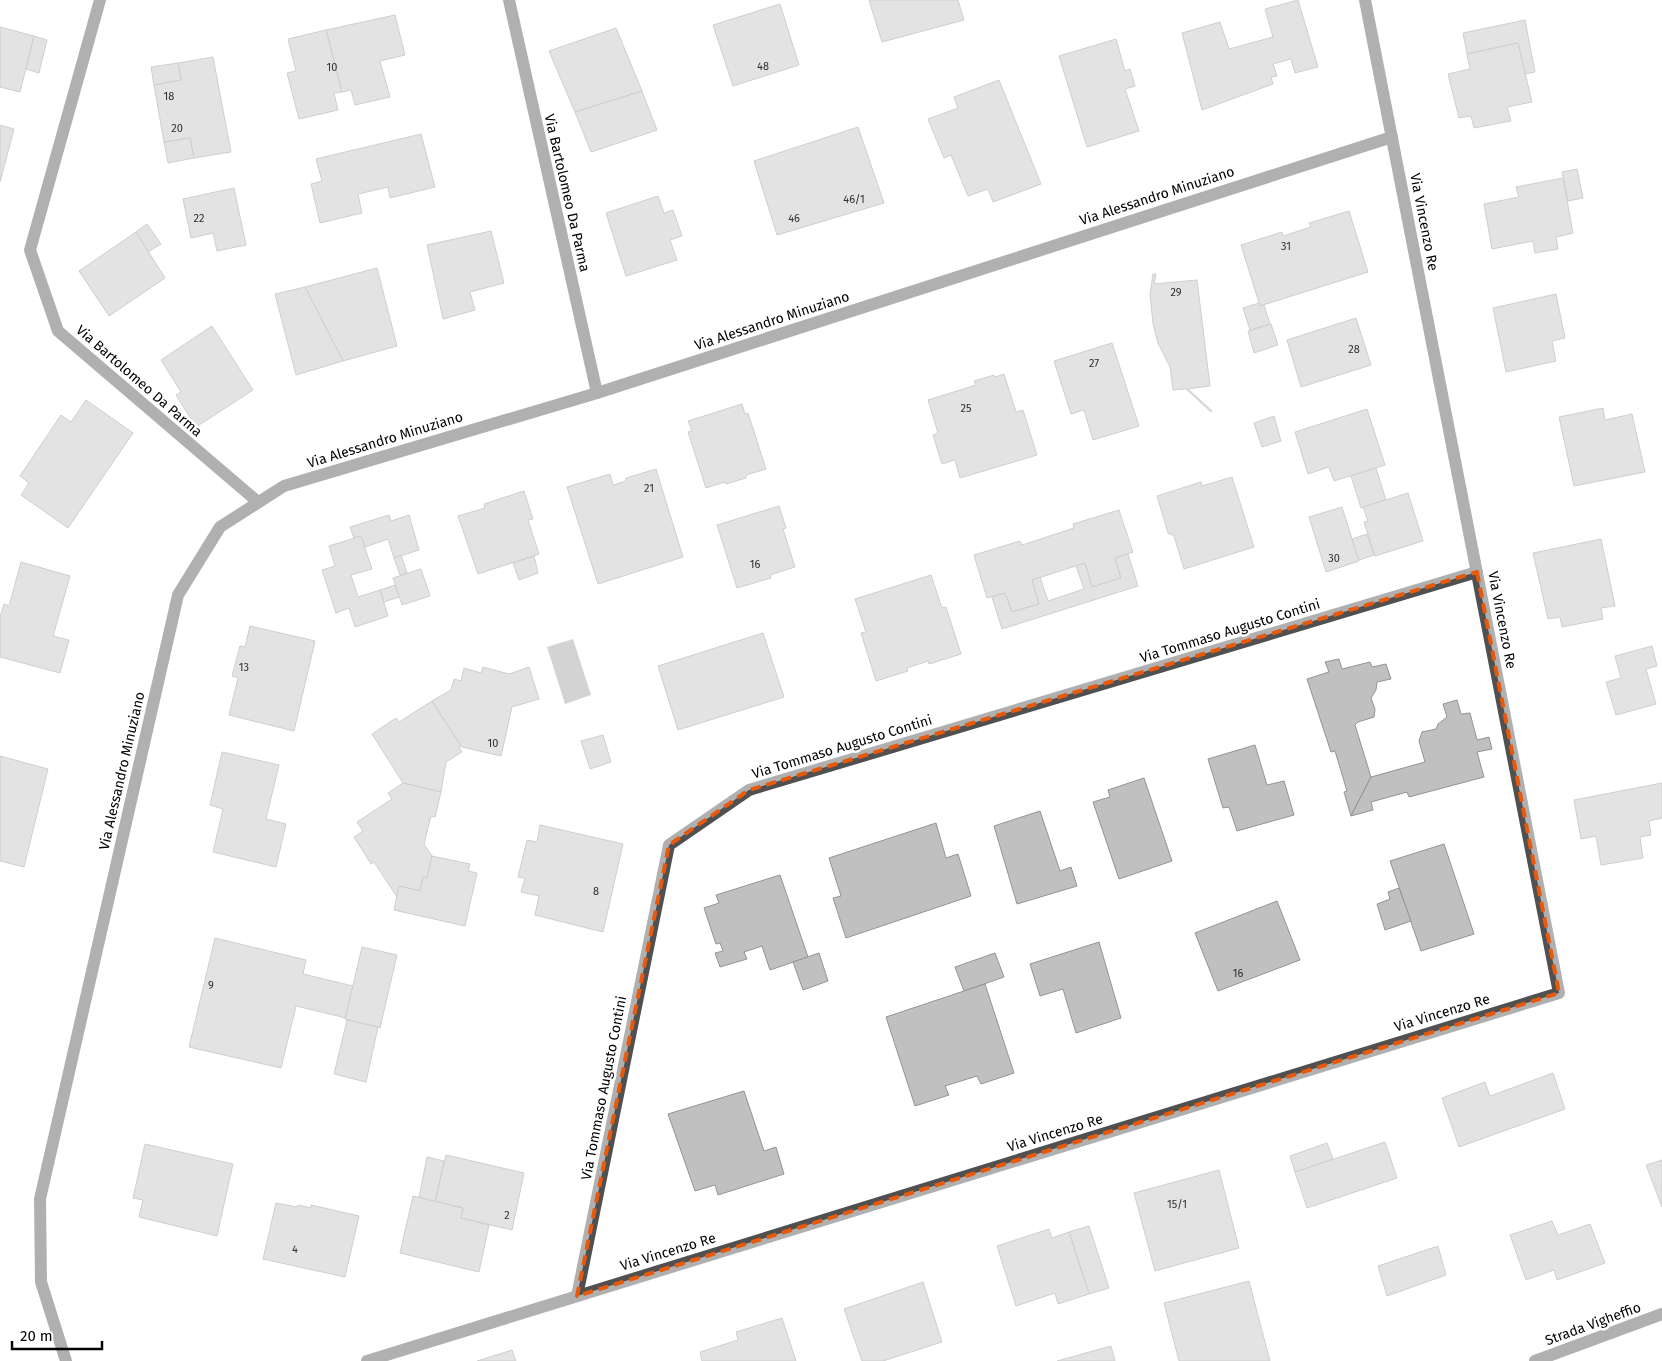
<svg xmlns="http://www.w3.org/2000/svg" width="1662" height="1361" viewBox="0 0 1662 1361" font-family="'Fira Sans',sans-serif">
  <rect width="100%" height="100%" fill="#fff"/>
  <polygon fill="#9e9e9e" points="573,639 591,695 565,704 547,647"/>
  <g fill="#c0c0c0" stroke="#949494">
    <polygon points="869,0 958,0 964,20 882,42"/>
    <polygon points="1298,0 1318,67 1295,73 1291,59 1273,64 1277,76 1271,77 1273,84 1202,110 1182,33 1220,22 1229,49 1273,37 1265,9"/>
    <polygon points="780,4 799,65 733,86 713,25"/>
    <polygon points="395,15 405,55 380,61 390,97 355,105 351,90 342,92 326,30"/>
    <polygon points="1525,20 1535,72 1525,74 1518,43 1467,54 1463,33"/>
    <polygon points="0,27 34,36 20,92 0,87"/>
    <polygon points="616,28 642,91 575,112 549,51"/>
    <polygon points="326,30 342,92 334,93 338,110 299,119 287,73 296,71 288,39"/>
    <polygon points="34,36 47,40 39,73 26,69"/>
    <polygon points="1116,39 1125,71 1130,69 1135,86 1125,89 1139,131 1087,147 1059,56"/>
    <polygon points="1518,43 1532,102 1507,107 1511,121 1474,128 1471,116 1459,118 1448,74 1470,69 1467,54"/>
    <polygon points="213,57 231,152 194,158 190,138 164,142 154,85 181,80 178,63"/>
    <polygon points="178,63 181,80 154,85 151,67"/>
    <polygon points="999,80 1041,184 993,202 988,189 968,196 951,155 944,158 928,119 958,108 954,97"/>
    <polygon points="642,91 657,130 591,152 575,112"/>
    <polygon points="0,125 14,129 0,182"/>
    <polygon points="858,127 884,203 777,235 754,161"/>
    <polygon points="421,134 435,187 390,198 388,187 358,194 362,213 320,223 311,184 322,181 316,159"/>
    <polygon points="190,138 194,158 168,163 164,142"/>
    <polygon points="1577,169 1583,198 1568,201 1562,172"/>
    <polygon points="1563,178 1573,233 1556,237 1558,249 1535,253 1533,241 1492,249 1484,204 1519,197 1516,187"/>
    <polygon points="234,188 246,245 217,251 213,233 191,238 183,199"/>
    <polygon points="658,196 664,213 673,210 682,236 670,240 677,260 626,276 606,213"/>
    <polygon points="1349,211 1368,272 1260,306 1241,245 1282,232 1283,236 1311,227 1309,223"/>
    <polygon points="147,224 161,244 148,252 136,232"/>
    <polygon points="491,231 504,283 470,292 475,310 443,319 427,245"/>
    <polygon points="136,232 165,278 109,316 79,271"/>
    <polygon points="377,268 397,346 343,361 305,287"/>
    <polygon points="1153,274 1156,274 1154,284 1197,280 1210,386 1188,389 1212,411 1211,412 1186,389 1173,390 1170,367 1158,343 1153,324 1150,294"/>
    <polygon points="305,287 343,361 296,375 275,294"/>
    <polygon points="1556,294 1565,338 1552,341 1556,361 1506,372 1493,308"/>
    <polygon points="1259,303 1260,306 1264,305 1270,324 1250,330 1243,308"/>
    <polygon points="1356,318 1371,365 1301,387 1287,340"/>
    <polygon points="1271,324 1278,345 1254,353 1248,331"/>
    <polygon points="212,326 253,390 196,427 176,395 181,392 161,360"/>
    <polygon points="1112,343 1139,426 1093,440 1084,410 1071,414 1054,361"/>
    <polygon points="1004,374 1016,412 1023,410 1037,455 960,478 955,460 942,464 933,435 938,433 928,400 976,385 974,381 994,375 995,377"/>
    <polygon points="86,400 133,433 68,528 21,495 29,483 20,476 61,415 71,422"/>
    <polygon points="742,404 745,414 748,413 766,469 746,475 746,478 726,484 725,482 706,488 688,432 692,431 688,421"/>
    <polygon points="1603,408 1605,420 1632,414 1645,472 1574,486 1559,417"/>
    <polygon points="1367,409 1385,465 1334,481 1329,467 1308,474 1295,432"/>
    <polygon points="1274,416 1281,441 1262,447 1254,423"/>
    <polygon points="1376,468 1386,500 1361,508 1351,476"/>
    <polygon points="656,469 683,557 598,584 567,487 610,474 613,485 626,481 626,478"/>
    <polygon points="1232,477 1254,547 1184,569 1174,536 1168,533 1157,496 1201,482 1202,486"/>
    <polygon points="524,491 533,519 528,520 539,554 478,574 458,516 485,508 484,504"/>
    <polygon points="1408,493 1423,541 1375,556 1364,522 1368,521 1363,507"/>
    <polygon points="779,506 786,528 783,529 795,567 770,575 771,578 737,588 717,525"/>
    <polygon points="1342,507 1359,561 1326,572 1309,517"/>
    <polygon points="1119,510 1133,552 1115,558 1121,578 1092,587 1085,563 1032,580 1039,604 1012,612 1005,593 987,598 974,555 1020,541 1022,545 1074,528 1073,524"/>
    <polygon points="389,515 391,521 409,515 419,550 394,558 388,539 365,547 361,536 354,538 350,527"/>
    <polygon points="1367,534 1374,555 1359,560 1352,539"/>
    <polygon points="361,536 372,569 351,575 358,597 380,590 388,616 355,627 349,608 336,613 322,570 335,566 329,546"/>
    <polygon points="1601,539 1615,606 1601,608 1603,619 1562,627 1560,617 1548,619 1533,553"/>
    <polygon points="1128,554 1138,586 1002,629 992,597 1005,593 1012,612 1039,604 1032,580 1040,577 1048,601 1084,589 1076,566 1085,563 1092,587 1121,578 1115,558"/>
    <polygon points="401,555 407,573 400,575 394,558"/>
    <polygon points="534,556 538,573 519,580 513,563"/>
    <polygon points="21,562 70,576 53,636 69,640 60,673 0,657 0,617 4,604 9,606"/>
    <polygon points="421,569 430,596 402,605 393,578"/>
    <polygon points="931,575 942,608 946,607 961,654 929,664 928,661 907,668 908,671 876,681 861,633 866,632 855,599"/>
    <polygon points="395,585 399,597 384,602 380,590"/>
    <polygon points="250,626 315,641 294,731 229,715 238,678 232,676 240,646 245,647"/>
    <polygon points="763,633 784,697 678,730 658,666"/>
    <polygon points="1652,646 1657,666 1646,669 1656,704 1616,715 1606,682 1621,678 1615,656"/>
    <polygon points="1339,659 1342,669 1370,662 1372,667 1386,664 1391,679 1377,682 1376,690 1371,698 1375,709 1374,717 1358,722 1355,725 1371,777 1351,816 1344,792 1347,791 1335,751 1331,752 1307,679 1329,672 1325,662"/>
    <polygon points="483,667 509,674 529,667 539,699 512,707 501,756 462,747 432,701 451,690 454,679 461,681 464,668 481,673"/>
    <polygon points="1457,700 1461,714 1470,713 1477,740 1489,737 1492,749 1477,752 1484,777 1409,797 1407,792 1371,802 1373,810 1351,816 1371,777 1425,762 1419,741 1422,732 1436,729 1438,724 1447,717 1443,704"/>
    <polygon points="432,701 461,746 459,747 462,752 446,762 441,792 403,783 372,734 396,718 399,722"/>
    <polygon points="603,735 611,762 590,769 581,741"/>
    <polygon points="1255,745 1267,785 1284,781 1294,815 1237,831 1229,807 1223,808 1208,759"/>
    <polygon points="222,752 279,765 266,819 286,824 276,867 213,852 223,809 210,805"/>
    <polygon points="0,756 48,769 24,867 0,861"/>
    <polygon points="1144,778 1172,861 1119,879 1093,802 1110,797 1108,790"/>
    <polygon points="403,783 441,792 435,817 431,816 424,844 432,856 427,878 423,877 420,891 399,886 397,897 374,862 371,864 354,837 363,831 357,822 392,799 388,793"/>
    <polygon points="1662,783 1662,818 1649,821 1651,835 1640,837 1643,858 1601,865 1596,836 1581,839 1574,800"/>
    <polygon points="1040,811 1060,871 1071,867 1077,886 1017,904 994,826"/>
    <polygon points="936,823 946,858 958,854 971,896 846,938 833,898 841,896 829,858"/>
    <polygon points="540,825 623,844 603,932 535,915 539,896 521,892 525,878 518,877 527,840 537,842"/>
    <polygon points="1444,844 1474,934 1421,951 1390,861"/>
    <polygon points="432,856 470,864 468,871 477,873 465,926 394,910 399,886 420,891 423,877 427,878"/>
    <polygon points="780,875 808,957 770,970 762,946 744,952 747,959 720,967 715,953 723,951 720,943 716,944 704,908 719,903 716,895"/>
    <polygon points="1399,888 1411,921 1385,930 1377,904 1390,899 1388,892"/>
    <polygon points="1277,901 1300,960 1218,991 1195,933"/>
    <polygon points="215,938 306,960 303,974 353,986 346,1018 296,1006 281,1068 189,1047"/>
    <polygon points="1099,942 1121,1018 1076,1033 1063,989 1040,996 1030,964"/>
    <polygon points="362,947 397,955 380,1028 345,1019"/>
    <polygon points="819,953 828,981 803,990 793,962"/>
    <polygon points="995,953 1004,977 964,991 955,967"/>
    <polygon points="985,984 1014,1073 981,1084 977,1076 945,1086 949,1095 915,1106 886,1017"/>
    <polygon points="347,1020 378,1027 366,1082 334,1074"/>
    <polygon points="1553,1073 1565,1109 1459,1147 1442,1098 1485,1082 1490,1096"/>
    <polygon points="744,1091 764,1151 776,1147 784,1174 718,1195 715,1185 695,1191 668,1114"/>
    <polygon points="1385,1142 1397,1178 1307,1208 1295,1172"/>
    <polygon points="1327,1143 1333,1159 1295,1172 1290,1156"/>
    <polygon points="145,1144 233,1164 217,1236 139,1217 143,1200 133,1198"/>
    <polygon points="446,1155 524,1173 512,1230 461,1218 463,1208 435,1202"/>
    <polygon points="427,1157 444,1161 435,1202 419,1197"/>
    <polygon points="1662,1160 1662,1207 1646,1165"/>
    <polygon points="1219,1170 1239,1248 1155,1271 1134,1193"/>
    <polygon points="413,1196 463,1208 461,1218 489,1225 479,1272 400,1253"/>
    <polygon points="276,1203 297,1207 298,1205 311,1208 311,1205 359,1216 345,1277 263,1259"/>
    <polygon points="1552,1221 1558,1235 1590,1224 1605,1263 1557,1280 1554,1270 1526,1280 1510,1235"/>
    <polygon points="1089,1226 1109,1288 1089,1294 1069,1232"/>
    <polygon points="1049,1229 1052,1238 1069,1232 1089,1294 1058,1304 1055,1293 1016,1306 997,1246"/>
    <polygon points="1438,1246 1446,1275 1387,1296 1378,1266"/>
    <polygon points="1249,1281 1270,1361 1179,1361 1164,1303"/>
    <polygon points="923,1282 942,1342 883,1361 862,1361 844,1309"/>
    <polygon points="782,1318 796,1361 702,1361 700,1352 738,1340 736,1332"/>
    <polygon points="1111,1346 1115,1361 1057,1361"/>
    <polygon points="512,1350 516,1361 477,1361"/>
  </g>
  <g fill="none" stroke-linecap="round" stroke-linejoin="round">
    <g stroke="#505050" stroke-width="12">
      <polyline points="100,0 30,250 58,331 258,502"/>
      <polyline points="509,0 597,393"/>
      <polyline points="577,1296 669,845 749,790 1477,572"/>
      <polyline points="66,1361 41,1282 40,1199 178,595 220,527 284,486 597,393 1392,137"/>
      <polyline points="367,1361 1559,993 1365,0"/>
      <polyline points="1535,1361 1662,1314"/>
    </g>
  </g>
  <path d="M0 0H1662V1361H0ZM1477 572 1559 993 577 1296 669 845 749 790Z" fill="#fff" fill-opacity=".55" fill-rule="evenodd"/>
  <path fill="none" stroke="#e8590c" stroke-width="4" stroke-dasharray="10 6" stroke-linejoin="round" d="M1477 572 1559 993 577 1296 669 845 749 790Z"/>
  <g text-anchor="middle" dominant-baseline="central" stroke-width="5" stroke-linejoin="round" paint-order="stroke">
    <g font-size="11" fill="#303030">
      <text x="763" y="66">48</text>
      <text x="332" y="67">10</text>
      <text x="169" y="96">18</text>
      <text x="177" y="128">20</text>
      <text x="854" y="199">46/1</text>
      <text x="199" y="218">22</text>
      <text x="794" y="218">46</text>
      <text x="1286" y="246">31</text>
      <text x="1176" y="292">29</text>
      <text x="1354" y="349">28</text>
      <text x="1094" y="363">27</text>
      <text x="966" y="408">25</text>
      <text x="649" y="488">21</text>
      <text x="1334" y="558">30</text>
      <text x="755" y="564">16</text>
      <text x="244" y="667">13</text>
      <text x="493" y="743">10</text>
      <text x="596" y="891">8</text>
      <text x="1238" y="973">16</text>
      <text x="211" y="985">9</text>
      <text x="1177" y="1204">15/1</text>
      <text x="507" y="1215">2</text>
      <text x="295" y="1249">4</text>
    </g>
    <g font-size="14" fill="#000" stroke="#fff">
      <text transform="translate(567 193) rotate(77)">Via Bartolomeo Da Parma</text>
      <text transform="translate(1157 196) rotate(-18)">Via Alessandro Minuziano</text>
      <text transform="translate(1424 222) rotate(79)">Via Vincenzo Re</text>
      <text transform="translate(772 321) rotate(-18)">Via Alessandro Minuziano</text>
      <text transform="translate(139 381) rotate(41)">Via Bartolomeo Da Parma</text>
      <text transform="translate(385 440) rotate(-17)">Via Alessandro Minuziano</text>
      <text transform="translate(1502 620) rotate(79)">Via Vincenzo Re</text>
      <text transform="translate(1230 631) rotate(-17)">Via Tommaso Augusto Contini</text>
      <text transform="translate(842 747) rotate(-17)">Via Tommaso Augusto Contini</text>
      <text transform="translate(122 771) rotate(-77)">Via Alessandro Minuziano</text>
      <text transform="translate(1442 1013) rotate(-17)">Via Vincenzo Re</text>
      <text transform="translate(604 1088) rotate(-79)">Via Tommaso Augusto Contini</text>
      <text transform="translate(1055 1133) rotate(-17)">Via Vincenzo Re</text>
      <text transform="translate(668 1252) rotate(-17)">Via Vincenzo Re</text>
      <text transform="translate(1593 1324) rotate(-20)">Strada Vigheffio</text>
    </g>
  </g>
  <path d="M12 1341v8h90v-8" fill="none" stroke="#000000" stroke-width="2.5"/>
  <text x="20" y="1341" font-size="15" fill="#000000" stroke="#ffffff" stroke-width="4" paint-order="stroke">20 m</text>
</svg>
